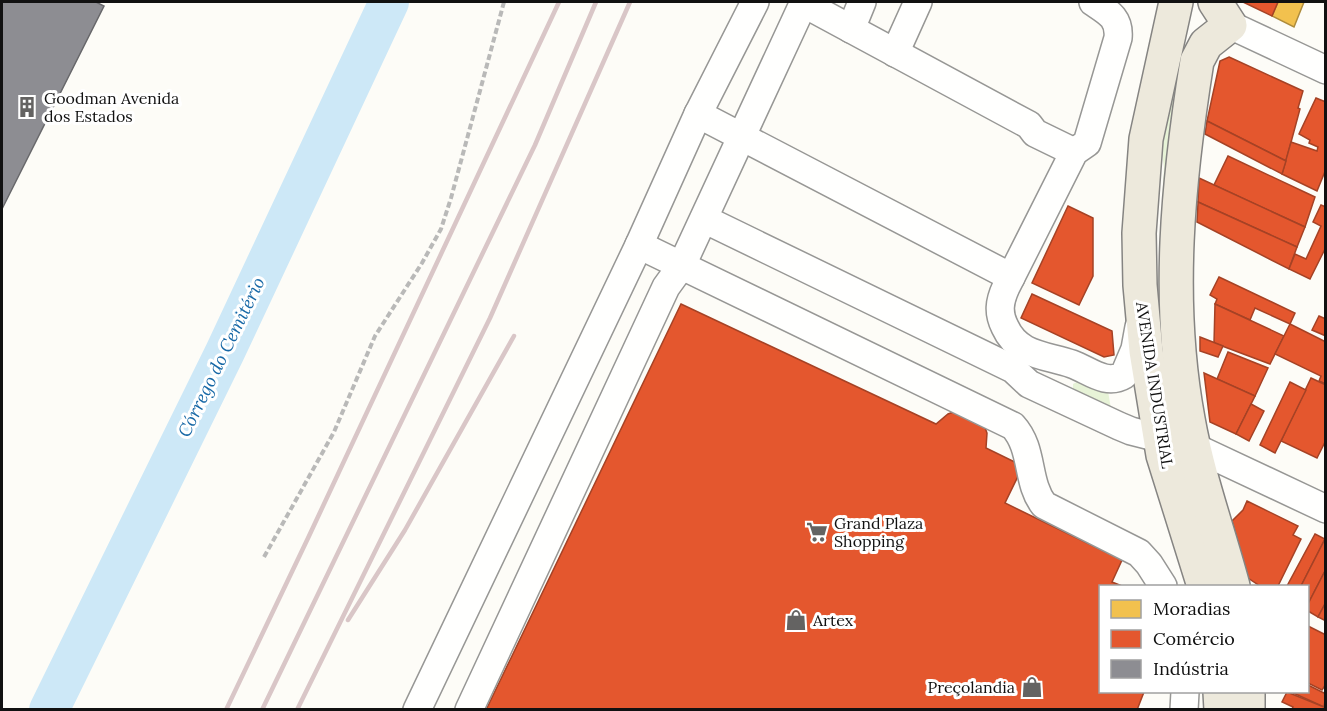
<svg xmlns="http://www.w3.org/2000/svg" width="1327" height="711" viewBox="0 0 1327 711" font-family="Lora,serif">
  <rect width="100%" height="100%" fill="#fdfcf7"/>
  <g fill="#e7f3d7">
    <polygon points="1173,80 1182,82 1160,286 1160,241 1164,167 1161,148"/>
    <polygon points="1079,381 1108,391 1111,409 1073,392 1073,384"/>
  </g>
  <polygon fill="#f2c14e" stroke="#ae8c3c" stroke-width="1.5" points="1278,2 1304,2 1294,27 1272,16"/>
  <g fill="#e4572e" stroke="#a54225" stroke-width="1.5">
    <polygon points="1243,2 1278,2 1272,16"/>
    <polygon points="1229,57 1303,91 1298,108 1300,109 1286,161 1207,121 1220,61"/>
    <polygon points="1316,98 1326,102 1326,169 1317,191 1282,174 1291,142 1317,151 1318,147 1309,143 1310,140 1299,134"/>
    <polygon points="1207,121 1286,161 1282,174 1205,134"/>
    <polygon points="1228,156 1315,197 1305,227 1214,185"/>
    <polygon points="1199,178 1305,227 1297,247 1198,202"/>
    <polygon points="1198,202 1297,247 1289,269 1197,222"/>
    <polygon points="1321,205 1326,207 1326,247 1310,279 1289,269 1295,254 1306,259 1321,226 1313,222"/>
    <polygon points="1068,206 1093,218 1093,276 1079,305 1032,283"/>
    <polygon points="1219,277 1295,313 1290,324 1255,308 1250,320 1215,304 1217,299 1210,295"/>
    <polygon points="1032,294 1112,331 1114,355 1104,357 1021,318"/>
    <polygon points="681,304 936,424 948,414 956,411 984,425 987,433 986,448 1023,466 1005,503 1122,560 1112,582 1122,586 1100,586 1100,692 1144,692 1137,710 486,710"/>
    <polygon points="1215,304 1284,336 1270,364 1214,343"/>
    <polygon points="1319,316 1326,319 1326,336 1312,330"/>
    <polygon points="1290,324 1326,342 1326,384 1319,381 1321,376 1275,354"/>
    <polygon points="1200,337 1223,346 1218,357 1200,351"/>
    <polygon points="1228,352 1268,368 1255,396 1217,379"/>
    <polygon points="1204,373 1255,396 1236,434 1210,422"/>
    <polygon points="1311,378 1326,385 1326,440 1317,458 1281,441"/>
    <polygon points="1290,382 1306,390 1275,453 1260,445"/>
    <polygon points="1251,404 1264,411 1249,441 1236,434"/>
    <polygon points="1247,501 1298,526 1293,535 1301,539 1278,586 1260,586 1248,578 1232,521 1243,510"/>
    <polygon points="1315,534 1325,539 1301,586 1287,586"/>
    <polygon points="1325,539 1326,569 1308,604 1308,586 1301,586"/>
    <polygon points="1326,569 1326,602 1318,617 1308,611 1308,604"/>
    <polygon points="1326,602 1326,621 1318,617"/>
    <polygon points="1308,626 1326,635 1326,684 1322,690 1308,683"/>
    <polygon points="1308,685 1326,694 1324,707 1291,692 1308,692"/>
    <polygon points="1287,692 1324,707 1326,710 1292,710 1293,707 1282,702"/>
  </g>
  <polygon fill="#8d8d92" stroke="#68686b" stroke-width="1.5" points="2,2 96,2 104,6 2,209"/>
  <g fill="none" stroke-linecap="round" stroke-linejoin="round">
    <polyline stroke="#cde8f7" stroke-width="40" points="49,710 225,352 389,2"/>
    <defs>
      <g id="minor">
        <path d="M1093 2C1108 12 1120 18 1118 38L1087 143 1074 152 1006 287C999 302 998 313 1005 327 1018 356 1046 355 1072 364 1089 370 1106 386 1124 375L1135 349 1139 327"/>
        <polyline points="803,3 1029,125 1035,133 1074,152"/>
        <polyline points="1230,25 1326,70"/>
        <polyline points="851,29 862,2"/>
        <polyline points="895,53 918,2"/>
        <polyline points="698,114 1011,277"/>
        <polyline points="704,219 1013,369 1029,384 1119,426 1131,431 1194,447 1326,509"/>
        <path d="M639 245 1013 426C1034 449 1026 482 1044 505L1139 553 1149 564 1163 586"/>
        <polyline points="417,710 639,245 698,114 755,2"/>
        <polyline points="469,710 666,287 682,265 804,2"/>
        <polyline points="1184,710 1185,692"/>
      </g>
      <g id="major">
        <polyline points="1176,2 1146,139 1139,233 1140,285 1146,351 1163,455 1204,586"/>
        <path d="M1215 2 1230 25 1206 44 1197 61C1178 180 1166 300 1188 419 1198 476 1218 530 1233 586"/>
        <polyline points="1220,692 1221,710"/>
        <polyline points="1248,692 1248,710"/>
      </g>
    </defs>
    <use href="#minor" stroke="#979795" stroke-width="30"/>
    <use href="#major" stroke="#858482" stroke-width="36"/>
    <polyline stroke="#b9b9b8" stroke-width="4" stroke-dasharray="6 3" stroke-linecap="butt" points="264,557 334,432 375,336 422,263 441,229 451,198 504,2"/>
    <use href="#minor" stroke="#fffffe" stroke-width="27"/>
    <use href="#major" stroke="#ede9dc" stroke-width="33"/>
    <g stroke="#d9c6c7" stroke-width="4.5">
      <polyline points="348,620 405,530 514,336"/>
      <polyline points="226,710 309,536 559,2"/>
      <polyline points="262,710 535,145 596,2"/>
      <polyline points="297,710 490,318 630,2"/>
    </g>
  </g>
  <defs>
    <symbol id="building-bare" viewBox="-9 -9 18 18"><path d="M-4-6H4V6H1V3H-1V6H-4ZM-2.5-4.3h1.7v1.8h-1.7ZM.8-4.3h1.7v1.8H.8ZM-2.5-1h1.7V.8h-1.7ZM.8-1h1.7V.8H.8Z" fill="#646362" stroke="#fff" stroke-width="2.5" paint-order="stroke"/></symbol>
    <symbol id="supermarket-bare" viewBox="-9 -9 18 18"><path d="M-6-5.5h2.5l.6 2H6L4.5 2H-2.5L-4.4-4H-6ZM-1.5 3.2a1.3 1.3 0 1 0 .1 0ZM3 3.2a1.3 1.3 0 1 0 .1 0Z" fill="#646362" stroke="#fff" stroke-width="2.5" paint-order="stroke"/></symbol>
    <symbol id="shop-bare" viewBox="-9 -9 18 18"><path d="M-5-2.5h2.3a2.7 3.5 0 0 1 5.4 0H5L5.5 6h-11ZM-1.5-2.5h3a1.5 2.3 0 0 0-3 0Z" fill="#646362" stroke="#fff" stroke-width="2.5" paint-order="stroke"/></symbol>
  </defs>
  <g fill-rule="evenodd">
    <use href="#building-bare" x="12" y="92" width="30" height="30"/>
    <use href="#supermarket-bare" x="802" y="517" width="30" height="30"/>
    <use href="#shop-bare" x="781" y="605" width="30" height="30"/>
    <use href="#shop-bare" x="1017" y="672" width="30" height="30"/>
  </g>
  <g text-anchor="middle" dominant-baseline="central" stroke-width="6" stroke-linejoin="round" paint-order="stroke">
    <g font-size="16" fill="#111" stroke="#fff" text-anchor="start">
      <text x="44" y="98">Goodman Avenida<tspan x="44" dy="18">dos Estados</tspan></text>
      <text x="834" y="523">Grand Plaza<tspan x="834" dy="18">Shopping</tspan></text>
      <text x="813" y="620">Artex</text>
      <text x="1015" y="687" text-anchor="end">Preçolandia</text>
    </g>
    <g font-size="16" fill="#111" stroke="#fff">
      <text transform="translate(1155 385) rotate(81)">AVENIDA INDUSTRIAL</text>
    </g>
    <g font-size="18" font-style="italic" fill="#1768a6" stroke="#fff">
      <text transform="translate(221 357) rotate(-64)">Córrego do Cemitério</text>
    </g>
  </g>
  <rect width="1327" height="711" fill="none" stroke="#111111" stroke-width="6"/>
  <rect x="1099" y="585" width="210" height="108" fill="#ffffff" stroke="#a0a0a0" stroke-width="1.5"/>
  <rect x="1111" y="600" width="30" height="18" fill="#f2c14e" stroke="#a0a0a0" stroke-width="1.5"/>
  <text x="1153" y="615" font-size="18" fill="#111111">Moradias</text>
  <rect x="1111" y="630" width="30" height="18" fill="#e4572e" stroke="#a0a0a0" stroke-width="1.5"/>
  <text x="1153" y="645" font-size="18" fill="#111111">Comércio</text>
  <rect x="1111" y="660" width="30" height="18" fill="#8d8d92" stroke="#a0a0a0" stroke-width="1.5"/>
  <text x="1153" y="675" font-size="18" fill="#111111">Indústria</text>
</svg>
